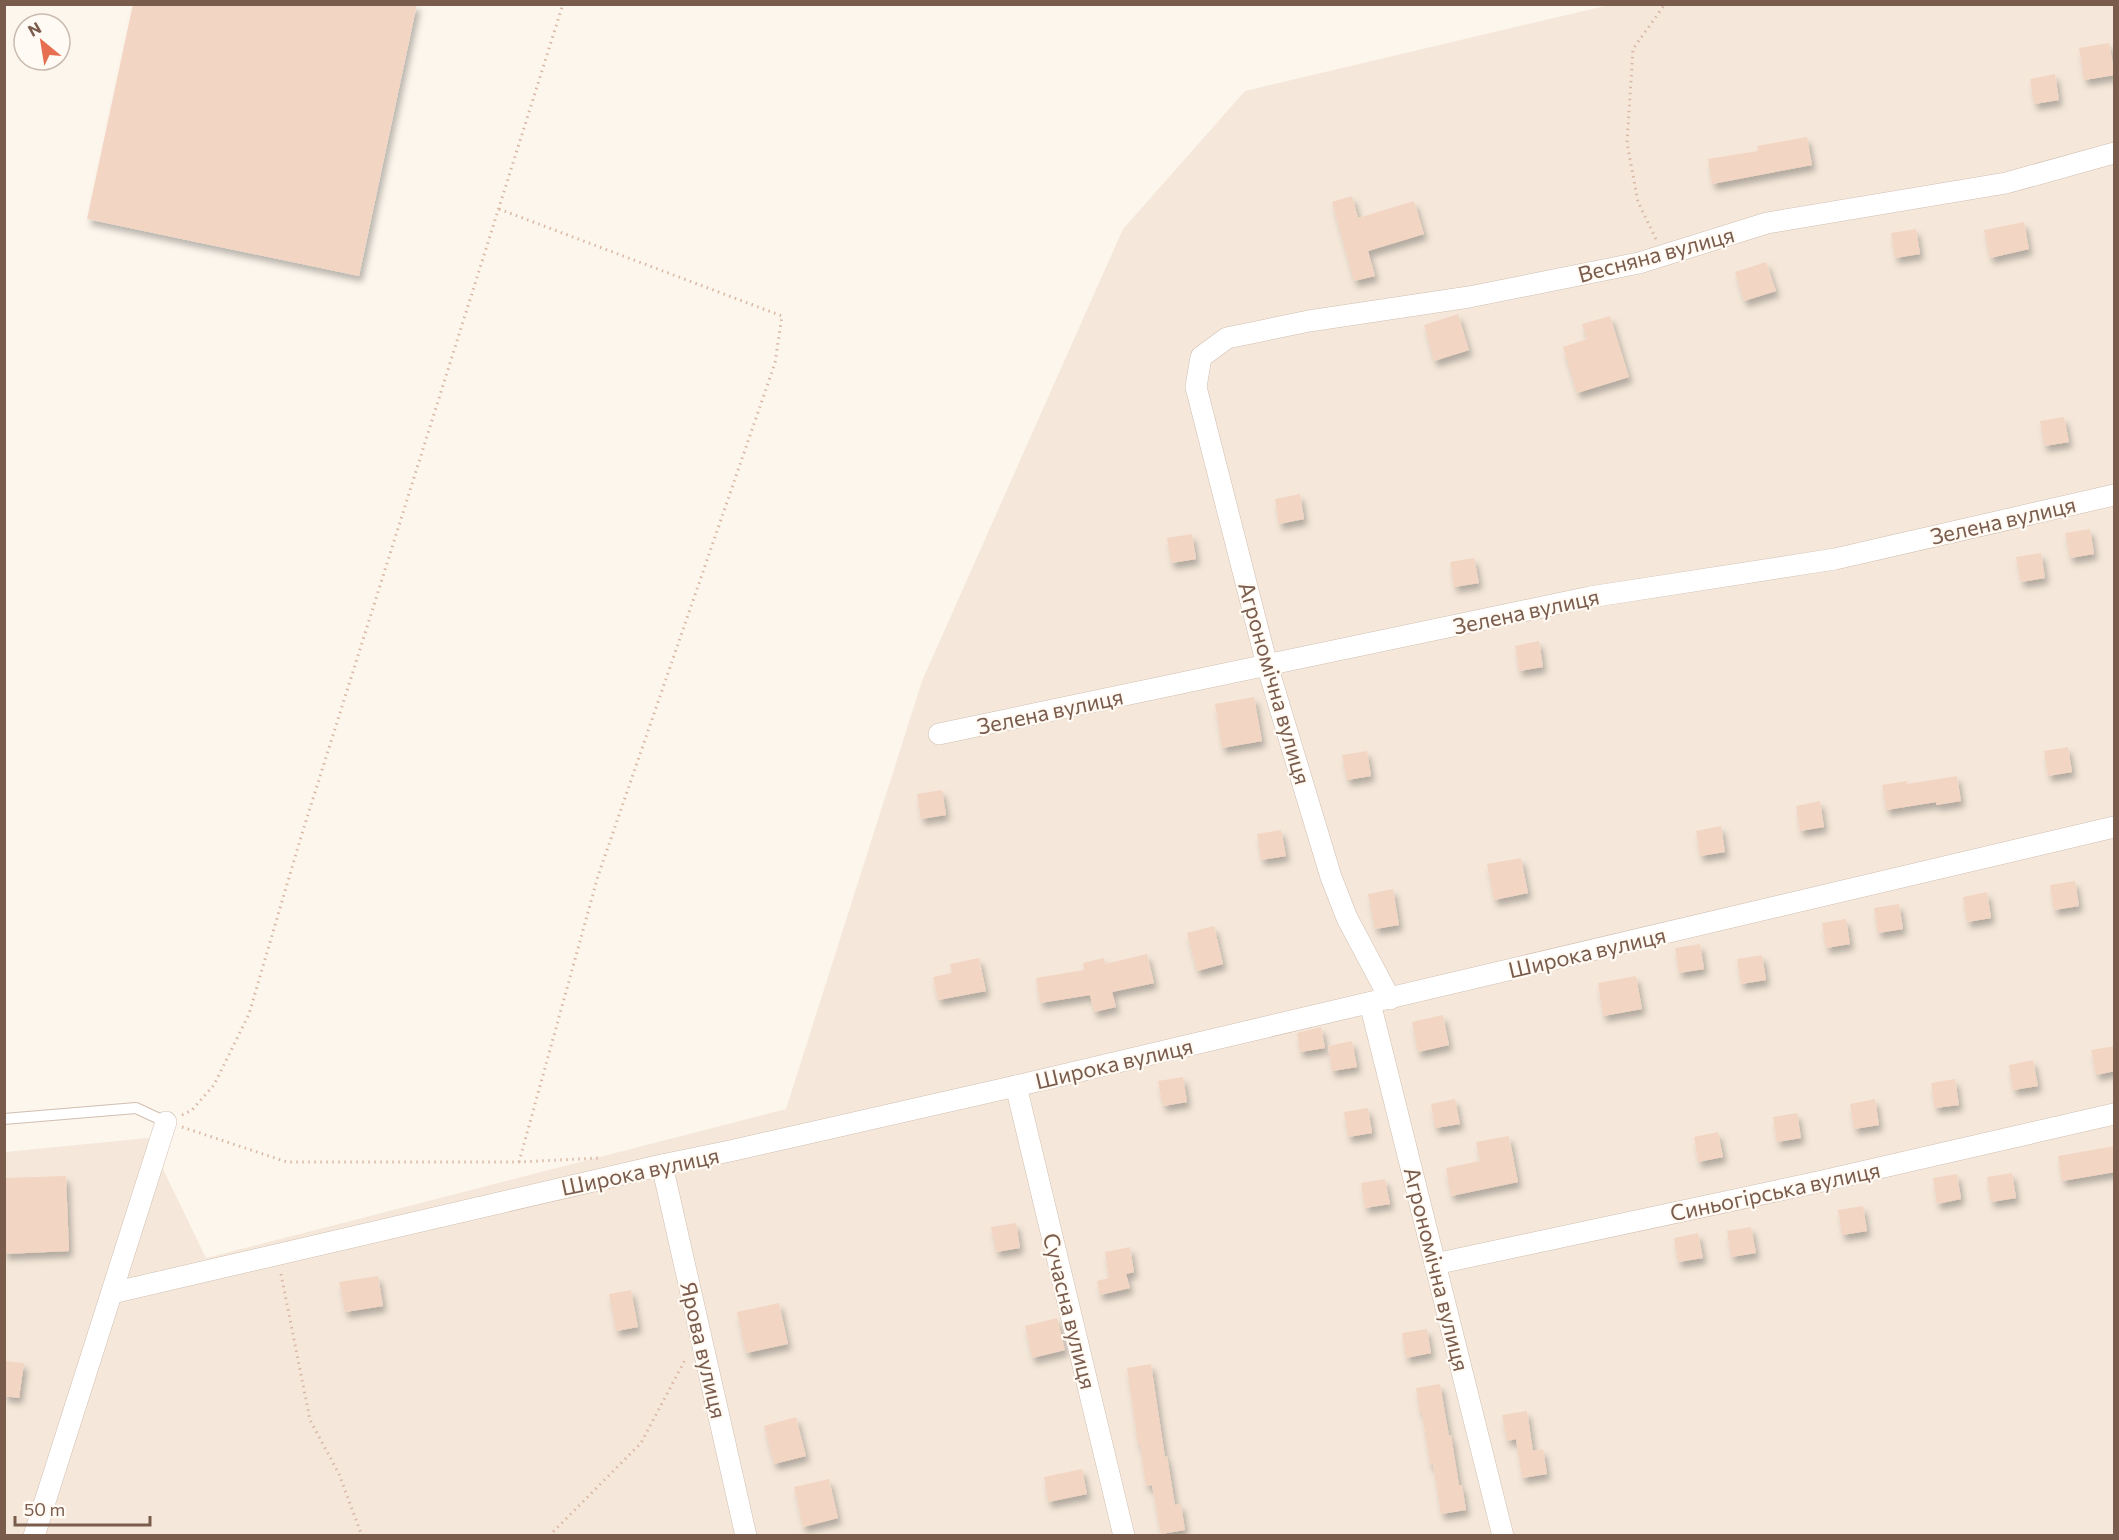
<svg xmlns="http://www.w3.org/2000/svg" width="2119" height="1540" viewBox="0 0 2119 1540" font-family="Commissioner,sans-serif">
  <defs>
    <filter id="shadow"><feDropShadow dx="3.5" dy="6" stdDeviation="3" flood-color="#0004"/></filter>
  </defs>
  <rect width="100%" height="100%" fill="#fdf6ec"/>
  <polygon fill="#f5e8da" points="1609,5 2114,5 2114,1535 5,1536 5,1152 148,1138 206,1258 786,1109 922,681 1123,229 1245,91"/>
  <g fill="#f3d5c3" filter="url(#shadow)">
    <polygon points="133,4 417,4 359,276 87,219"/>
    <polygon points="2109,43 2115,75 2084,80 2079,48"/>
    <polygon points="2055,74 2059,100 2034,104 2030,79"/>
    <polygon points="1807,137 1812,165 1712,184 1708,159 1758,151 1757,146"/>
    <polygon points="1352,196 1358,218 1414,201 1424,234 1368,251 1375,276 1354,281 1332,202"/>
    <polygon points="2024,222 2029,249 1990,258 1984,230"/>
    <polygon points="1916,229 1920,254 1895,258 1891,233"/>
    <polygon points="1766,262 1776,291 1744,301 1735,272"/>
    <polygon points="1458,314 1469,350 1434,361 1424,325"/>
    <polygon points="1610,316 1629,377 1577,393 1563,347 1587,339 1582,324"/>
    <polygon points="2064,417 2069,442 2044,446 2040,421"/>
    <polygon points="1300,494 1304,519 1279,524 1275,499"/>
    <polygon points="2090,529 2094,554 2070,558 2065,533"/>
    <polygon points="1192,534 1196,559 1171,563 1167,538"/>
    <polygon points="2041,553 2045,578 2021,582 2016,557"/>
    <polygon points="1474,558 1479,583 1454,587 1450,562"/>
    <polygon points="1539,641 1543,667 1519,671 1515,646"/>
    <polygon points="1254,697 1262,741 1222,748 1215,704"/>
    <polygon points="2068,747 2072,772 2048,776 2044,751"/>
    <polygon points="1367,751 1371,776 1347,780 1342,755"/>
    <polygon points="1957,776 1961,801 1936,805 1936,802 1886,810 1882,785 1907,781 1907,784"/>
    <polygon points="942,790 946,815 921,819 917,794"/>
    <polygon points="1820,801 1824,827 1800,831 1796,806"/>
    <polygon points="1721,826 1725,852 1700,856 1696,831"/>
    <polygon points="1281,830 1286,856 1261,860 1257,834"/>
    <polygon points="1521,858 1528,893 1494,900 1487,864"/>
    <polygon points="2075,881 2079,906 2054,910 2050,885"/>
    <polygon points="1393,889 1399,925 1375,929 1368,894"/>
    <polygon points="1987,892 1991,918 1967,922 1963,897"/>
    <polygon points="1899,904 1903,929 1878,933 1874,908"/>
    <polygon points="1846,919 1850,944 1826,948 1822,923"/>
    <polygon points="1214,926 1223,964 1197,971 1187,933"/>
    <polygon points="1700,944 1704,969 1679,973 1675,948"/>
    <polygon points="1147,954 1154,983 1112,992 1116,1007 1094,1012 1090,995 1040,1003 1036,978 1084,970 1083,963 1104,958 1105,964"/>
    <polygon points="1762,955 1766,980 1741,984 1737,959"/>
    <polygon points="979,958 986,991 938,1000 933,977 952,973 950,964"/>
    <polygon points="1636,976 1642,1009 1603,1016 1598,983"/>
    <polygon points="1443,1015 1449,1045 1418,1052 1412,1022"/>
    <polygon points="1321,1027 1325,1048 1300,1052 1297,1033"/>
    <polygon points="1352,1041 1357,1067 1332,1071 1328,1046"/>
    <polygon points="2115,1046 2115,1071 2096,1075 2091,1050"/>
    <polygon points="2033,1060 2038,1086 2013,1090 2009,1065"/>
    <polygon points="1183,1077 1187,1102 1163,1106 1158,1081"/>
    <polygon points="1955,1079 1959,1105 1935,1108 1931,1083"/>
    <polygon points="1455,1099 1460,1124 1435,1128 1431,1104"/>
    <polygon points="1875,1099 1879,1125 1854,1129 1850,1104"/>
    <polygon points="1368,1108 1372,1133 1348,1137 1344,1112"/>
    <polygon points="1797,1113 1801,1138 1777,1142 1773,1117"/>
    <polygon points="1718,1132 1723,1157 1698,1162 1694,1137"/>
    <polygon points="1509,1136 1518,1182 1451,1196 1446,1168 1480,1161 1476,1142"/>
    <polygon points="2115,1146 2115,1172 2062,1181 2058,1156"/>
    <polygon points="2012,1173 2016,1198 1991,1202 1987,1177"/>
    <polygon points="1957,1174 1961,1199 1937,1204 1933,1178"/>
    <polygon points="66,1176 69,1251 4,1254 4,1178"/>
    <polygon points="1385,1179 1390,1204 1365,1208 1361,1183"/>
    <polygon points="1863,1206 1867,1231 1842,1235 1838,1210"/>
    <polygon points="1016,1223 1020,1248 996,1252 991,1227"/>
    <polygon points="1751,1227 1756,1253 1731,1257 1727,1231"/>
    <polygon points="1698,1233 1703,1258 1678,1262 1674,1238"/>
    <polygon points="1130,1247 1134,1272 1126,1274 1130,1288 1100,1295 1097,1281 1109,1278 1105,1252"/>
    <polygon points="378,1276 383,1306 345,1312 339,1282"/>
    <polygon points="631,1290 638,1327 616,1331 609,1294"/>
    <polygon points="779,1303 788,1344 746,1353 737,1312"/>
    <polygon points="1057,1318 1065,1350 1032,1358 1025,1326"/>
    <polygon points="1427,1329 1431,1353 1406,1358 1402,1333"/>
    <polygon points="4,1361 24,1363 19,1398 4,1396"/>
    <polygon points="1151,1364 1165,1457 1167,1456 1175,1505 1181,1504 1185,1530 1161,1534 1152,1485 1146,1486 1140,1444 1138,1445 1127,1368"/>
    <polygon points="1440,1384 1449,1436 1451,1435 1459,1485 1462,1485 1466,1510 1441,1514 1433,1464 1430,1465 1422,1413 1420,1413 1416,1388"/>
    <polygon points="1527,1411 1533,1451 1543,1449 1547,1474 1522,1478 1516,1439 1507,1441 1502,1415"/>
    <polygon points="796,1417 806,1456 774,1464 764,1426"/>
    <polygon points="1082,1469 1087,1494 1048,1502 1044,1477"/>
    <polygon points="829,1479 838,1518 803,1527 794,1487"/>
  </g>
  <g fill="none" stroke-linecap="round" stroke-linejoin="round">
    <defs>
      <polyline id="service" points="4,1119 136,1108 166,1122"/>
      <g id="minor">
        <polyline points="939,734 1590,597 1835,559 2114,495"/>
        <polyline points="1390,999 1347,918 1331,877 1267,665 1196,387 1201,357 1227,338 1309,321 1469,297 1639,263 1767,223 2006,183 2114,153"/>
        <polyline points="1370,1003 1503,1536"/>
        <polyline points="1016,1086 1124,1536"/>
        <polyline points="662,1165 746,1536"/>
        <polyline points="1435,1264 1818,1182 2114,1114"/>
        <polyline points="112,1293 662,1165 730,1151 1016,1086 2114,827"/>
        <polyline points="34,1536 166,1122"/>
      </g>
    </defs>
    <use href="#service" stroke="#d1beb0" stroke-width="12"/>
    <use href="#minor" stroke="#d1beb0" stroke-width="22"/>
    <g stroke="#d9b8a5" stroke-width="3" stroke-dasharray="1.5 4.5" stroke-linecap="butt">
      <polyline points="499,209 782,316 775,363 598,876 519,1162"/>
      <polyline points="1656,239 1638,202 1627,143 1633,49 1665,4"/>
      <polyline points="182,1115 192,1110 214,1085 249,1014 300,840 563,4"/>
      <polyline points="182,1127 287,1162 519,1162 599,1158"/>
      <polyline points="281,1274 310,1420 339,1474 362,1536"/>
      <polyline points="549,1536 641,1443 686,1358"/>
    </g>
    <use href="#service" stroke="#fff" stroke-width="10"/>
    <use href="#minor" stroke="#fff" stroke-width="21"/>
  </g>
  <g text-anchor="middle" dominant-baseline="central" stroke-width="4.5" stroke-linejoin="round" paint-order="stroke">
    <g font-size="22" fill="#7a5c4d" stroke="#fffaf3">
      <text transform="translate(1656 254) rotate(-15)">Весняна вулиця</text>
      <text transform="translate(2003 520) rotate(-13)">Зелена вулиця</text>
      <text transform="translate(1526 611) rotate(-12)">Зелена вулиця</text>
      <text transform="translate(1275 683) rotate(74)">Агрономічна вулиця</text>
      <text transform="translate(1050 711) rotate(-12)">Зелена вулиця</text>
      <text transform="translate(1587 952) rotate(-13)">Широка вулиця</text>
      <text transform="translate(1114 1063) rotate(-13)">Широка вулиця</text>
      <text transform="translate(640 1171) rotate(-12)">Широка вулиця</text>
      <text transform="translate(1775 1191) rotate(-12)">Синьогірська вулиця</text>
      <text transform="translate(1437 1269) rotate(76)">Агрономічна вулиця</text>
      <text transform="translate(1070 1311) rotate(76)">Сучасна вулиця</text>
      <text transform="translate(704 1350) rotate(77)">Ярова вулиця</text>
    </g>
  </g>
  <rect width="2119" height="1540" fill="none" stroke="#7a5c4d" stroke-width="12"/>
  <g transform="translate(42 42) rotate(330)"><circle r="28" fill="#fffaf3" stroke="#cabbb1" stroke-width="1.5"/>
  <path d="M0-4.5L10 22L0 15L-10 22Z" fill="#e76f51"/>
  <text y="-9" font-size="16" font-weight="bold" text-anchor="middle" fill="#7a5c4d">N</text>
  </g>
  <path d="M15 1516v9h135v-9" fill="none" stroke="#7a5c4d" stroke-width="3"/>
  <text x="24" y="1516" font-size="18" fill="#7a5c4d" stroke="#fffaf3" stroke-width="4.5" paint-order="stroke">50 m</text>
</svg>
